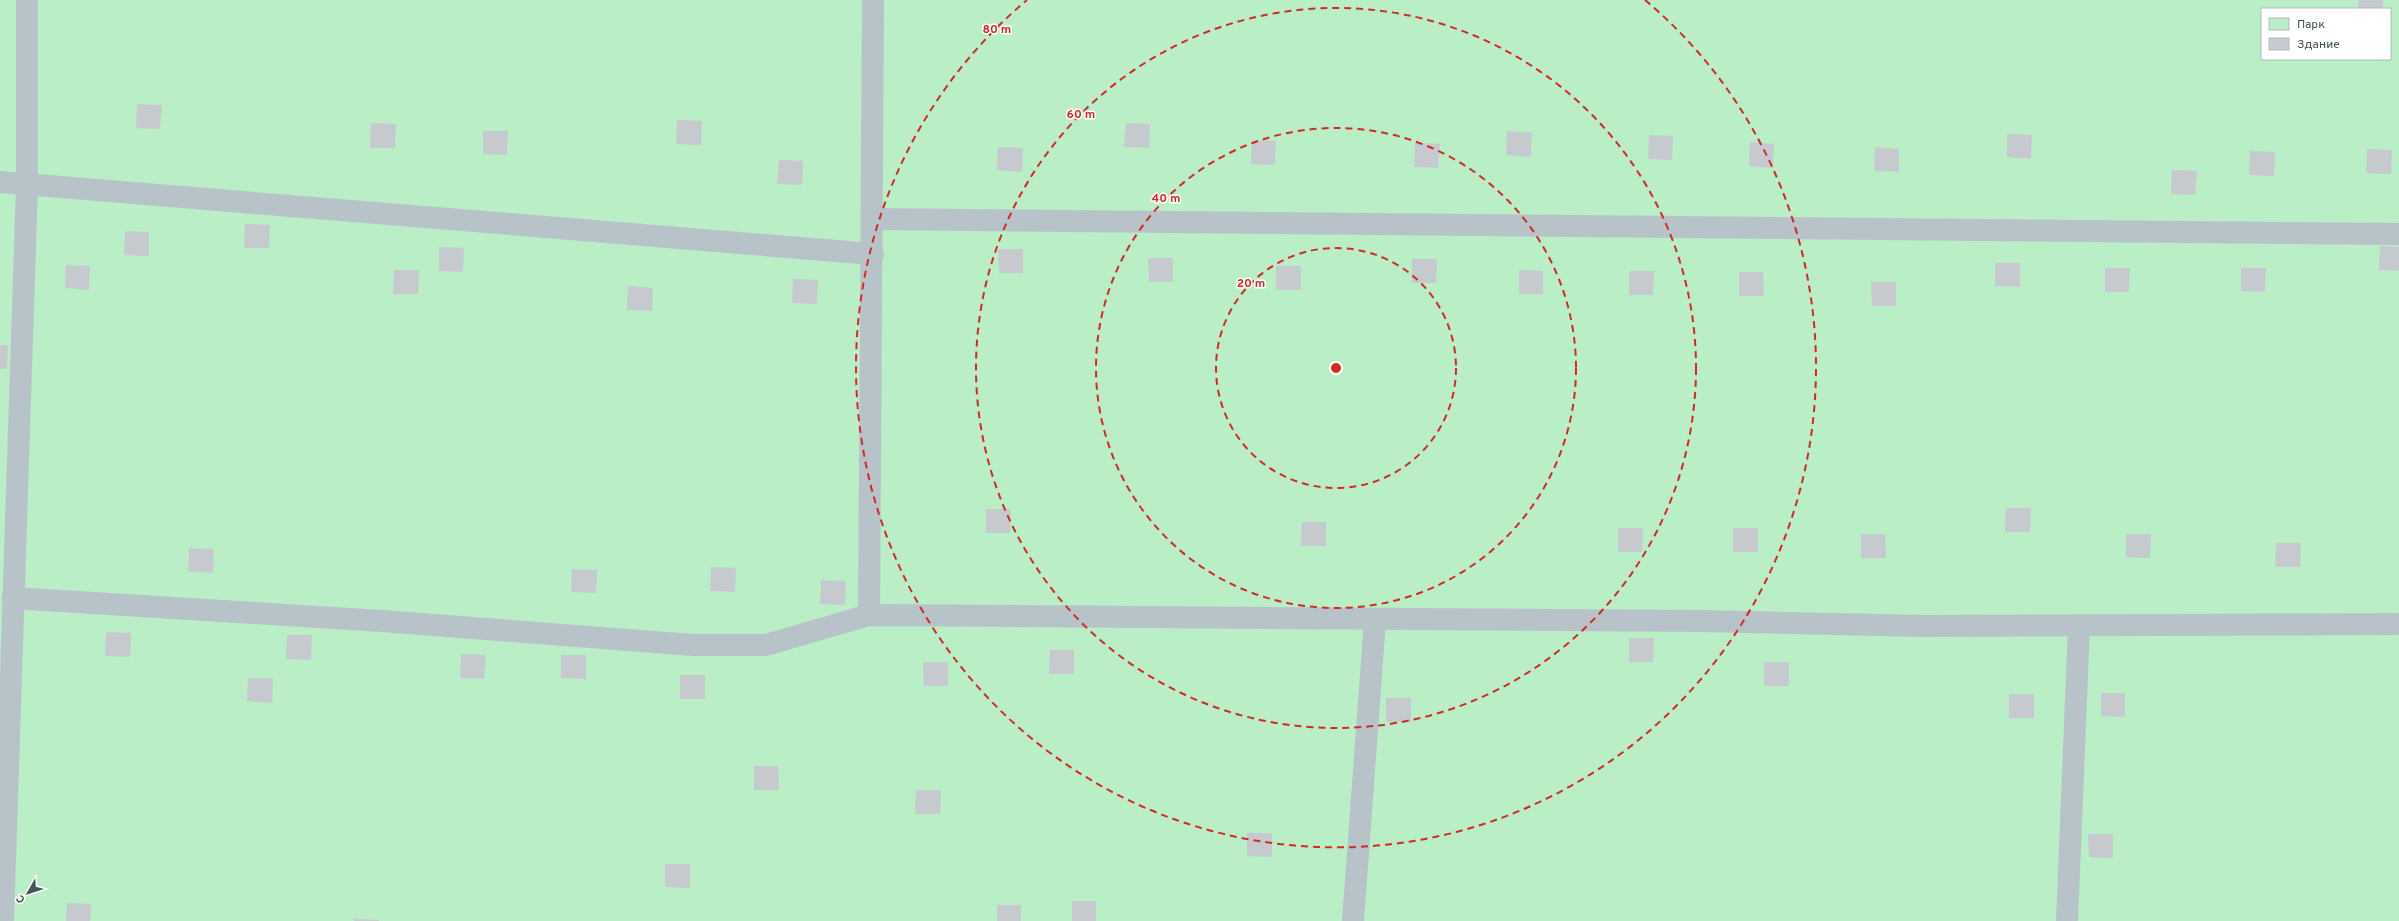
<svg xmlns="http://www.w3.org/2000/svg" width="2399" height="921" viewBox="0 0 2399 921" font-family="Overpass,sans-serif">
  <rect width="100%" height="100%" fill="#efecec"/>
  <path fill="#b9eec7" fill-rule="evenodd" d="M0 0H2399V921H0ZM2262 9H2390V59H2262Z"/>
  <g fill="#c6cacf">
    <polygon points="2359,0 2383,0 2383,9 2358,9"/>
    <polygon points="137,104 162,105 160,129 136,128"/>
    <polygon points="677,120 702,121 701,145 676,144"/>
    <polygon points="371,123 396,124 395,148 370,148"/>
    <polygon points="1126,123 1150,124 1149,148 1124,147"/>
    <polygon points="483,131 508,131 507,155 483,154"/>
    <polygon points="1507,131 1532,133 1531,157 1506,155"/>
    <polygon points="2007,134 2032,135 2031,159 2007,157"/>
    <polygon points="1649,135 1673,136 1672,160 1648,159"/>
    <polygon points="1252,140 1276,141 1275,165 1251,164"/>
    <polygon points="1750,142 1774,144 1773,168 1749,166"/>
    <polygon points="1415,143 1440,144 1438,168 1414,167"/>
    <polygon points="998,147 1023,148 1022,172 997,170"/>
    <polygon points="1875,147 1899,149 1899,172 1874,171"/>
    <polygon points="2367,149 2392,150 2391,174 2366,173"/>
    <polygon points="2250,151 2275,152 2274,176 2249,175"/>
    <polygon points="779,160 803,161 802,185 777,184"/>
    <polygon points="2172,170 2197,171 2195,195 2171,194"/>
    <polygon points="245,224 270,225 269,248 244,248"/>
    <polygon points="125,231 149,232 149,256 124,255"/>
    <polygon points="2380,246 2399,247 2399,271 2379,270"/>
    <polygon points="439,247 464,248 463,272 439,271"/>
    <polygon points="998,249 1023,249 1023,273 999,273"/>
    <polygon points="1148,258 1173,258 1173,282 1149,282"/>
    <polygon points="1412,259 1437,259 1436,283 1412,283"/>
    <polygon points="1995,263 2020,263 2020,287 1995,286"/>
    <polygon points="66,265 90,266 89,290 65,288"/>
    <rect x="1276" y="266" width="25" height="24"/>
    <polygon points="2105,268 2130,268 2129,292 2105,292"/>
    <polygon points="2241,268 2266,268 2265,292 2241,291"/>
    <polygon points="394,270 419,270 418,294 393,294"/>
    <polygon points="1519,270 1543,271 1543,294 1519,294"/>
    <polygon points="1629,271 1654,271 1653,295 1629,295"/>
    <polygon points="1739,272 1763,272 1764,296 1739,296"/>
    <polygon points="793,279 818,280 817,304 792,303"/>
    <polygon points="1871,282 1896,282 1896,306 1872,306"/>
    <polygon points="628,286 653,288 652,311 627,310"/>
    <polygon points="0,345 8,345 7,369 0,369"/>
    <polygon points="2006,508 2031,508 2030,532 2005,532"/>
    <polygon points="986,509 1011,509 1010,533 986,533"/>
    <polygon points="1302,522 1326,522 1326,546 1301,546"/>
    <polygon points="1618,528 1643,528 1642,552 1618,552"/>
    <rect x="1733" y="528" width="25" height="24"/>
    <polygon points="1861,534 1885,534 1886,558 1861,558"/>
    <polygon points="2126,534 2151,534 2150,558 2126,557"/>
    <polygon points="2276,543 2301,543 2300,567 2275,567"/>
    <polygon points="189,548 214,549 213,573 188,571"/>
    <polygon points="711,567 736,568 735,592 710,591"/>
    <polygon points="572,569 597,570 596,593 571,592"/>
    <polygon points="821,580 846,581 845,605 820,604"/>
    <polygon points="106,632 131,633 130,657 105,656"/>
    <polygon points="287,635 312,635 311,660 286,659"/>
    <polygon points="1629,638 1654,638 1653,662 1629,662"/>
    <polygon points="1050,650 1074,650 1074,674 1049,674"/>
    <polygon points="461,654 486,655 484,679 460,678"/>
    <polygon points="561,655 586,655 586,679 561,678"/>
    <polygon points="923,662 948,662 948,686 924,686"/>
    <rect x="1764" y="662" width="25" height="24"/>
    <rect x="680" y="675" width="25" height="24"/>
    <polygon points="248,678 273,678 272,703 247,701"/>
    <polygon points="2101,693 2125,693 2125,717 2101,716"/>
    <rect x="2009" y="694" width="25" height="24"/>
    <rect x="1386" y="698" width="25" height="24"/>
    <polygon points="754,766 778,766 779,790 754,790"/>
    <polygon points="916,790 941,790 940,814 915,814"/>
    <polygon points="1247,833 1272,833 1272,857 1247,856"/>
    <polygon points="2088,834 2113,834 2113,858 2089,857"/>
    <polygon points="665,864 690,864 690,888 665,887"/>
    <rect x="1072" y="901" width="24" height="20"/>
    <polygon points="67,903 91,904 90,921 66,921"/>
    <rect x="997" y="905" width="24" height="16"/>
    <polygon points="354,919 379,920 379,921 354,921"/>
  </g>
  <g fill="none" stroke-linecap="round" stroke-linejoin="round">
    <g stroke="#b7c3c9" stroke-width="22">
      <polyline points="0,182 873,254"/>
      <polyline points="872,219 2399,234"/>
      <polyline points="13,598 382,621 693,645 766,645 869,615 1701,621 1924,626 2399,624"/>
      <polyline points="869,615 873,0"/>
      <polyline points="3,921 27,185 27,0"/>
      <polyline points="1353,921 1375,620"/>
      <polyline points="2067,921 2079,626"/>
    </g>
  </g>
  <g fill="none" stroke="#d62828" stroke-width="2" stroke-dasharray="7 5">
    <circle cx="1336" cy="368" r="120"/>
    <circle cx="1336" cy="368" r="240"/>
    <circle cx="1336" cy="368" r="360"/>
    <path d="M1645 0A480 480 0 1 1 1027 0"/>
  </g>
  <circle cx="1336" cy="368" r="6" fill="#d62828" stroke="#fff" stroke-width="2"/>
  <g font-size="12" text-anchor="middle" font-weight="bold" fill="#d62828" stroke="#fff" stroke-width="3" stroke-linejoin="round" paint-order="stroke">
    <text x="997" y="33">80 m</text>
    <text x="1081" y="118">60 m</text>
    <text x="1166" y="202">40 m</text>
    <text x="1251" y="287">20 m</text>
  </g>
  <rect x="2261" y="8" width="130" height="52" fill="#ffffff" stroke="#b4babd"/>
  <rect x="2269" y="18" width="20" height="12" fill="#b9eec7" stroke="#b4babd"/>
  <text x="2297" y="28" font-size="12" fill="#445259">Парк</text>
  <rect x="2269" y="38" width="20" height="12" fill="#c6cacf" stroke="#b4babd"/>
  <text x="2297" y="48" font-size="12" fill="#445259">Здание</text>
  <g transform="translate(28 893) rotate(231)" stroke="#ffffff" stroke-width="3" paint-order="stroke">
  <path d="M0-3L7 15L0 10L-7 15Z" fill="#445259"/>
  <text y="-6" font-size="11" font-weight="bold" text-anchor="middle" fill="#445259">С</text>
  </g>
</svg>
